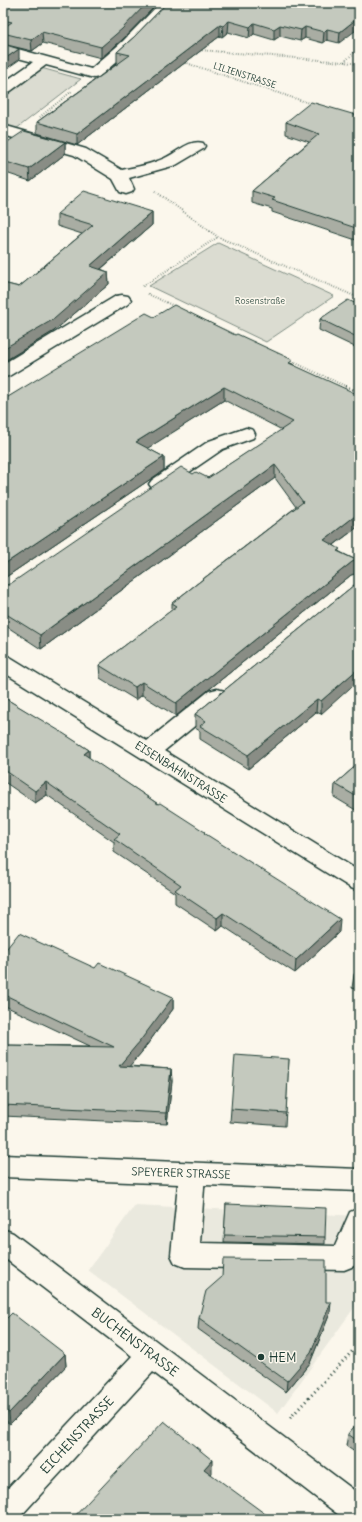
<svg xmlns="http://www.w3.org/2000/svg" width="362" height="1522" viewBox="0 0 362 1522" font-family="Delius,sans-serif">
  <rect width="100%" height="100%" fill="#fbf7ec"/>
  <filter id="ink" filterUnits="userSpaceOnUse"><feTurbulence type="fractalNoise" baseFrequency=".025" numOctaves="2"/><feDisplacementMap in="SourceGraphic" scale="8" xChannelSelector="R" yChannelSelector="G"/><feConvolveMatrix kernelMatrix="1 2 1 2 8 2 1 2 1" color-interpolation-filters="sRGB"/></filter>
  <g filter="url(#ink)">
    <polygon fill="#eae9de" points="135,1205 359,1216 359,1301 278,1413 88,1270"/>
    <g fill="#dbdcd1" stroke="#7d8c82">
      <polygon points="41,68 81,79 16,129 3,126 3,94"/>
      <polygon points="218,243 334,296 266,342 149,286"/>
    </g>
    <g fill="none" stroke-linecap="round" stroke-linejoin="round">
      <defs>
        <g id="minor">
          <polygon points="160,3 175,3 133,47 99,77 94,78 46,65 8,93 3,94 3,83 33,62 3,54 3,45 91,69 123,41"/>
          <path d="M3 125 86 149 122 170C136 167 152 164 165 158 177 153 189 139 203 143L205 146 203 149 176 165 129 178 134 189 132 192 126 194 120 192 113 179 74 155 3 135Z"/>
          <polygon points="122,295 128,296 131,300 128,304 9,376 3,377 3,364 116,296"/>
          <polygon points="246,428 253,430 255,434 253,438 223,449 166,488 159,490 152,488 149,484 152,480 209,441"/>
          <polygon points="3,655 10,657 147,741 209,691 217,689 225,691 228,696 225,701 164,751 359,871 359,891 351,888 3,672"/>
          <polygon points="192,1163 201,1166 205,1174 200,1243 335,1246 350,1212 359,1208 359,1254 354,1266 344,1270 185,1267 175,1263 171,1255 179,1174 183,1166"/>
          <polygon points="3,1229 13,1233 359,1494 359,1519 344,1519 153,1372 18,1519 3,1519 3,1493 132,1356 3,1257"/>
        </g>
        <polygon id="major" points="3,1155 359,1169 359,1191 3,1177"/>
      </defs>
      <use href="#minor" stroke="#1f3d34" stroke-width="3"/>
      <use href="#major" stroke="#1f3d34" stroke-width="3"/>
      <g stroke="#1f3d34" stroke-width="2" stroke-dasharray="0.5 2" stroke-linecap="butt">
        <polyline points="200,50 344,62 359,48"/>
        <polyline points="183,62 312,104"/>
        <polyline points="344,62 359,64"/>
        <polyline points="40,117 72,91"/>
        <polyline points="155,191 218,237 359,298"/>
        <polyline points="143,286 218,237"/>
        <polyline points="148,294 176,307"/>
        <polyline points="209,323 237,336"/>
        <polyline points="291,361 347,387"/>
      </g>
      <polyline stroke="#1f3d34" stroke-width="2.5" stroke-dasharray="1 3" stroke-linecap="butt" points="345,386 359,392"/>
      <polyline stroke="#1f3d34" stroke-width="3" stroke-dasharray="1 3.5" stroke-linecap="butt" points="290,1418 359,1344"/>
      <use href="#minor" fill="#fbf7ec" fill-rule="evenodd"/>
      <use href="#major" fill="#fbf7ec" fill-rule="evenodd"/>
    </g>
    <g fill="#a9ada3" stroke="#1f3d34">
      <polygon points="3,3 158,3 122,40 101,58 43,43 32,51 3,44"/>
      <polygon points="167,3 359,3 339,43 327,40 323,43 305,38 300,41 280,36 274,40 254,34 249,38 228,32 222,37 220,36 77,145 37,133 37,122 118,63 117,63 117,52 134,37"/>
      <polygon points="359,116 359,241 272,212 272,209 252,203 252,191 309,142 286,134 286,122"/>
      <polygon points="65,142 65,154 30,181 3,172 3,145"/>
      <polygon points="152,212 152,225 101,269 108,272 109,284 54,331 3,362 3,283 19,287 82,234 57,226 57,214"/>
      <polygon points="359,305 359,349 319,330 320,319"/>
      <polygon points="154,317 293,364 359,526 334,545 340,552 356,560 355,574 351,575 176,716 142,695 136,700 100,678 99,665 172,610 172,603 296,507 275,478 41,649 3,624 3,586 10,584 193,474 208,478 282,430 224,400 147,448 164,457 164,470 3,579 3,400"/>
      <polygon points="359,581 321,714 316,712 248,769 200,739 200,731 195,728 195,714"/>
      <polygon points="3,697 89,750 89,758 158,804 205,834 339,932 295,973 223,926 217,931 175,903 175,893 114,852 114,842 47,795 35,803 3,781"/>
      <polygon points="359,763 359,812 334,797 335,784"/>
      <polygon points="3,953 173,997 173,1009 141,1053 129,1066 171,1069 172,1081 167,1124 3,1116 3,1045 90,1046 3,1005"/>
      <polygon points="359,966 359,990 352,988 354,975"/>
      <polygon points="289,1059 285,1126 230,1122 231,1109"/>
      <polygon points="226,1204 325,1237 325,1244 224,1242"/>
      <polygon points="326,1302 330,1313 310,1363 286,1392 198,1329 199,1318"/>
      <polygon points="3,1322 65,1354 66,1366 10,1424 3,1419"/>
      <polygon points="359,1421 359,1455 346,1446 348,1434"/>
    </g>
    <g fill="#898d85" stroke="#1f3d34">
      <polygon points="147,3 158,3 122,40 101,58 101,47"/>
      <polygon points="359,17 359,28 339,43 340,32"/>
      <polygon points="229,21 228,32 222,37 223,26"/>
      <polygon points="254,23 254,34 249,38 250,27"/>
      <polygon points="220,25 220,36 77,145 77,134"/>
      <polygon points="280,25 280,36 274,40 274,29"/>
      <polygon points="305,27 305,38 300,41 301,30"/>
      <polygon points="327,29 327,40 323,43 324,32"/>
      <polygon points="42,32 43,43 32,51 31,40"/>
      <polygon points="19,49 19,60 3,71 3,60"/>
      <polygon points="65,142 65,154 30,181 29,169"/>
      <polygon points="152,212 152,225 90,278 90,266"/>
      <polygon points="108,272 109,284 54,331 3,362 3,349"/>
      <polygon points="224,387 224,400 137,455 136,442"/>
      <polygon points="164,457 164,470 3,579 3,565"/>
      <polygon points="275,465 275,478 41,649 40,635"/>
      <polygon points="359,513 359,526 323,553 324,540"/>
      <polygon points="356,560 355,574 351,575 176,716 176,703 352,562"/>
      <polygon points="359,668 359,680 321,714 321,701"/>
      <polygon points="142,682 142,695 136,700 135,687"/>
      <polygon points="317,699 316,712 248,769 248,755"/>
      <polygon points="89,750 89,763 84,754"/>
      <polygon points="46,782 47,795 35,803 35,791"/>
      <polygon points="223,913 223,926 217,931 217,918"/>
      <polygon points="340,919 339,932 295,973 296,960"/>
      <polygon points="173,997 173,1009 141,1053 120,1077 119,1066"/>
      <polygon points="171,1069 172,1081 167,1124 166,1113"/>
      <polygon points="331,1302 330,1313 310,1363 286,1392 287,1381"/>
      <polygon points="65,1354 66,1366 10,1424 9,1413"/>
      <polygon points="212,1460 212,1473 204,1482 204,1469"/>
    </g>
    <g fill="#c4c9be" stroke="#1f3d34">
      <polygon points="3,3 147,3 122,29 101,47 42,32 31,40 3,33 3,28 12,22 3,20"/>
      <polygon points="167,3 359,3 359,17 340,32 327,29 324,32 305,27 301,30 280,25 274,29 254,23 250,27 229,21 223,26 220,25 77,134 37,122 130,55 117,52 134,37"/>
      <polygon points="3,44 19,49 3,60"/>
      <polygon points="311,102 359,116 359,229 272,200 275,198 252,191 319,134 286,122"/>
      <polygon points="24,131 65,142 29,169 3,161 3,145"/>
      <polygon points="84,191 152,212 90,266 108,272 54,319 3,349 3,283 19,287 93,225 57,214"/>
      <polygon points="348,300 359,305 359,338 320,319"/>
      <polygon points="174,305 235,335 237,334 293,360 289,363 359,395 359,513 324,540 340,549 337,551 356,560 352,562 176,703 142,682 135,687 99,665 177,606 172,603 303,502 275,465 40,635 3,612 3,602 5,600 3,598 3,586 10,584 181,467 193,474 196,472 208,478 293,422 224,387 136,442 164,457 3,565 3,400 146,313 154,317"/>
      <polygon points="359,581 359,668 321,701 317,699 248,755 200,726 206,721 195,714"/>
      <polygon points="3,697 58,730 89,750 84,754 158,804 160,803 205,832 204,833 340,919 296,960 223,913 217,918 175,890 181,885 114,839 120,834 46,782 35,791 3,769 3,759 8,755 3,752"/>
      <polygon points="359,763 359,798 335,784"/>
      <polygon points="19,933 95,968 99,963 173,997 140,1041 119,1066 171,1069 166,1113 3,1105 3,1045 114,1047 3,994 3,953"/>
      <polygon points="359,966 359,977 354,975"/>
      <polygon points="235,1055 289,1059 286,1113 231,1109"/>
      <polygon points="226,1204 326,1208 325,1237 224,1235"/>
      <polygon points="223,1259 326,1260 326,1302 331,1302 311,1353 287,1381 199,1318 206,1291 222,1277"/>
      <polygon points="12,1313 65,1354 9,1413 3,1408 3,1322"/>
      <polygon points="164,1421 212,1460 204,1469 272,1519 72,1519"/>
      <polygon points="359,1421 359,1442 348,1434"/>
    </g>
  </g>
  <circle fill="#1f3d34" stroke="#fbf7ec" stroke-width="1.5" cx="261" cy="1357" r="4"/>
  <g text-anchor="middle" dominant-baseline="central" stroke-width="3" stroke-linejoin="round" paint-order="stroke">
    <g font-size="9" fill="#1f3d34" stroke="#fbf7ec">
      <text transform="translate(245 75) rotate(18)">LILIENSTRASSE</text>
    </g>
    <g font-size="9" fill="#455d53" stroke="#fbf7ec">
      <text x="260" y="300">Rosenstraße</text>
    </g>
    <g font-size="11" fill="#1f3d34" stroke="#fbf7ec">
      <text transform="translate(181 772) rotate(32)">EISENBAHNSTRASSE</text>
      <text transform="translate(181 1173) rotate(2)">SPEYERER STRASSE</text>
    </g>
    <g font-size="13" fill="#1f3d34" stroke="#fbf7ec">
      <text transform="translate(135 1342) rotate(37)">BUCHENSTRASSE</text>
      <text transform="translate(77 1435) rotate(-47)">EICHENSTRASSE</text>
    </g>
    <g font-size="13" fill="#1f3d34" stroke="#fbf7ec" text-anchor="start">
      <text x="269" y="1357">HEM</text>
    </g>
  </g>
  <rect width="362" height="1522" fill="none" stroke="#fbf7ec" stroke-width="16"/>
  <rect x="8" y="8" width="346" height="1506" fill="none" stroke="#1f3d34" stroke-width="1.5" filter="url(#ink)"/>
</svg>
